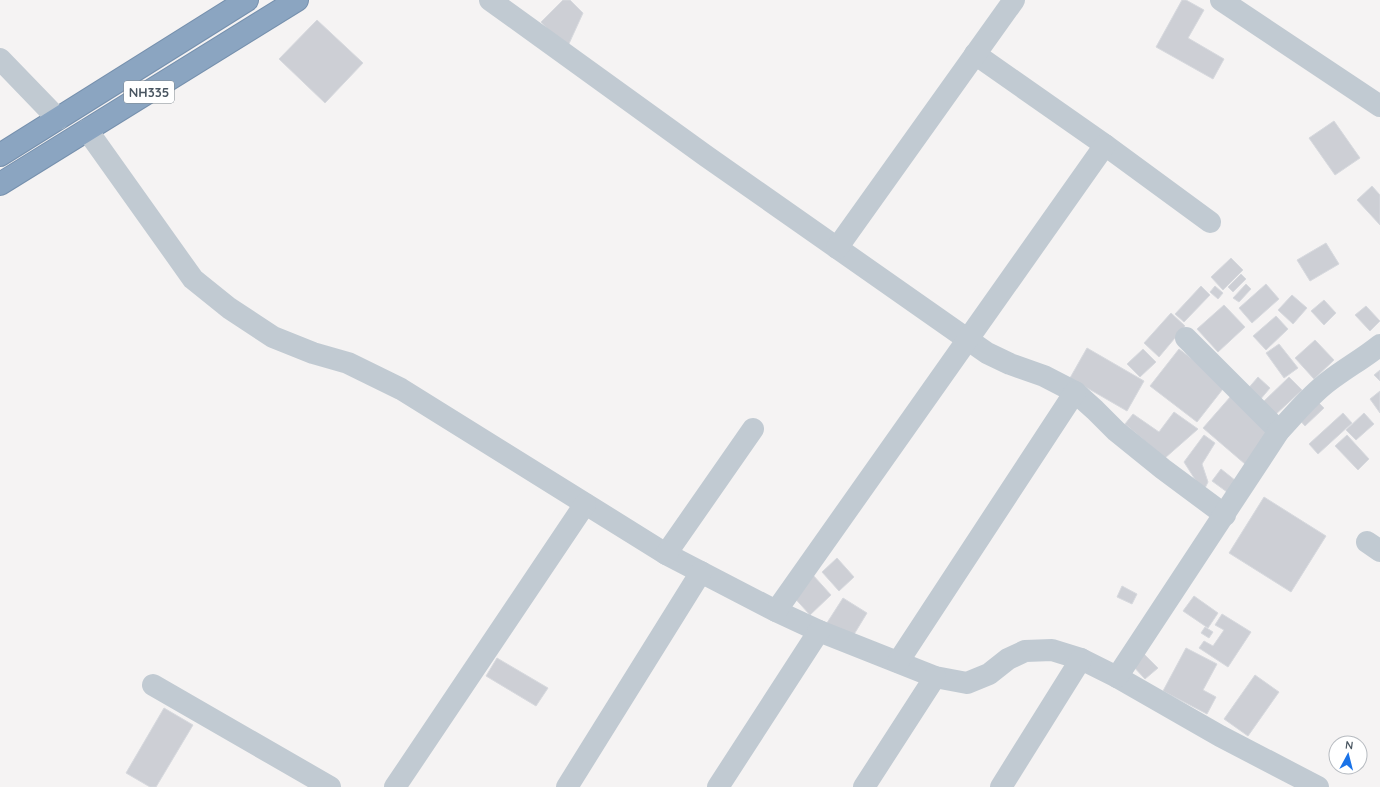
<svg xmlns="http://www.w3.org/2000/svg" width="1380" height="787" viewBox="0 0 1380 787" font-family="Quicksand,sans-serif">
  <rect width="100%" height="100%" fill="#f5f3f3"/>
  <g fill="#cdcfd5" stroke="#d7d9de">
    <polygon points="563,0 570,0 583,13 567,48 541,22"/>
    <polygon points="1182,0 1186,0 1204,10 1188,38 1224,59 1213,79 1156,47"/>
    <polygon points="317,20 363,63 325,103 279,59"/>
    <polygon points="1334,121 1360,158 1335,175 1309,138"/>
    <polygon points="1372,186 1380,195 1380,225 1357,200"/>
    <polygon points="1326,243 1339,264 1310,281 1297,260"/>
    <polygon points="1231,258 1243,270 1223,290 1211,277"/>
    <polygon points="1241,274 1246,279 1233,292 1228,287"/>
    <polygon points="1246,284 1251,289 1239,302 1233,298"/>
    <polygon points="1266,284 1279,299 1252,323 1239,308"/>
    <polygon points="1201,286 1210,295 1184,322 1175,314"/>
    <polygon points="1215,286 1223,293 1218,299 1210,292"/>
    <polygon points="1292,295 1307,308 1293,324 1278,310"/>
    <polygon points="1324,300 1336,313 1324,325 1311,311"/>
    <polygon points="1224,305 1245,327 1218,352 1197,329"/>
    <polygon points="1366,306 1380,321 1370,331 1355,315"/>
    <polygon points="1171,313 1185,326 1159,357 1144,343"/>
    <polygon points="1276,316 1288,329 1266,350 1253,336"/>
    <polygon points="1315,340 1334,360 1314,379 1295,358"/>
    <polygon points="1279,344 1298,368 1284,378 1266,353"/>
    <polygon points="1087,348 1144,381 1127,411 1070,378"/>
    <polygon points="1143,349 1156,362 1140,377 1127,364"/>
    <polygon points="1179,349 1226,385 1197,422 1150,386"/>
    <polygon points="1380,370 1380,381 1374,375"/>
    <polygon points="1258,377 1270,388 1259,401 1246,391"/>
    <polygon points="1289,377 1302,390 1274,416 1262,403"/>
    <polygon points="1380,391 1380,413 1370,399"/>
    <polygon points="1231,396 1273,432 1245,464 1203,428"/>
    <polygon points="1315,399 1324,408 1305,426 1296,416"/>
    <polygon points="1174,412 1198,429 1165,458 1125,424 1133,414 1159,432"/>
    <polygon points="1343,413 1352,423 1318,454 1309,444"/>
    <polygon points="1364,413 1374,424 1356,440 1346,430"/>
    <polygon points="1204,435 1215,443 1202,464 1208,482 1203,492 1184,462"/>
    <polygon points="1347,435 1369,459 1358,470 1335,446"/>
    <polygon points="1221,469 1236,481 1227,492 1212,481"/>
    <polygon points="1264,497 1326,536 1291,592 1229,553"/>
    <polygon points="837,558 854,577 839,591 822,572"/>
    <polygon points="812,574 831,595 810,615 791,594"/>
    <polygon points="1122,586 1137,594 1132,604 1117,597"/>
    <polygon points="1194,596 1218,613 1208,628 1183,611"/>
    <polygon points="843,598 867,613 850,641 825,626"/>
    <polygon points="1222,614 1251,632 1228,667 1199,648 1204,641 1213,646 1224,630 1215,625"/>
    <polygon points="1205,627 1213,632 1209,638 1201,633"/>
    <polygon points="1186,648 1217,664 1203,690 1216,697 1207,714 1163,691"/>
    <polygon points="1144,654 1158,668 1145,679 1132,665"/>
    <polygon points="497,658 548,688 536,706 486,676"/>
    <polygon points="1255,675 1279,692 1248,736 1224,719"/>
    <polygon points="164,708 193,725 156,787 150,787 126,773"/>
  </g>
  <g fill="none" stroke-linecap="round" stroke-linejoin="round">
    <defs>
      <g id="highway">
        <polyline points="0,155 247,0"/>
        <polyline points="0,184 297,0"/>
      </g>
    </defs>
    <use href="#highway" stroke="#7690ad" stroke-width="24"/>
    <g stroke="#c1cad2" stroke-width="22">
      <polyline points="490,0 706,156 987,353 1010,364 1044,376 1075,392 1095,410 1116,431 1163,469 1225,515"/>
      <polyline points="1221,0 1380,106"/>
      <polyline points="975,54 1105,145 1210,222"/>
      <polyline points="0,59 58,119"/>
      <polyline points="87,130 193,279 229,308 273,337 313,353 348,363 401,389 666,554 776,611 819,631 935,677 967,683 989,674 1008,659 1025,651 1052,650 1081,659 1117,677 1220,736 1318,787"/>
      <polyline points="837,248 1014,0"/>
      <polyline points="1186,338 1279,431"/>
      <polyline points="1367,542 1380,551"/>
      <polyline points="666,554 753,429"/>
      <polyline points="776,611 1105,145"/>
      <polyline points="898,662 1075,392"/>
      <path d="M1117 677 1279 431C1295 414 1310 395 1329 381 1346 368 1364 358 1380 345"/>
      <polyline points="153,685 330,787"/>
      <polyline points="395,787 585,504"/>
      <polyline points="567,787 701,572"/>
      <polyline points="718,787 819,631"/>
      <polyline points="864,787 935,677"/>
      <polyline points="1001,787 1081,659"/>
    </g>
    <use href="#highway" stroke="#8ba5c1" stroke-width="22"/>
  </g>
  <g text-anchor="middle" dominant-baseline="central" stroke-width="3" stroke-linejoin="round" paint-order="stroke">
    <rect fill="#fff" stroke="#808990" stroke-width="1" x="124" y="81" width="50" height="22" rx="3"/>
    <g font-size="13" font-weight="bold" fill="#4a5661">
      <text x="149" y="92">NH335</text>
    </g>
  </g>
  <g transform="translate(1348 755) rotate(7)"><circle r="19" fill="#ffffff" stroke="#b7bbc0"/>
  <path d="M0-3L7 15L0 10L-7 15Z" fill="#1a73e8"/>
  <text y="-6" font-size="11" font-weight="bold" text-anchor="middle" fill="#4a5661">N</text>
  </g>
</svg>
